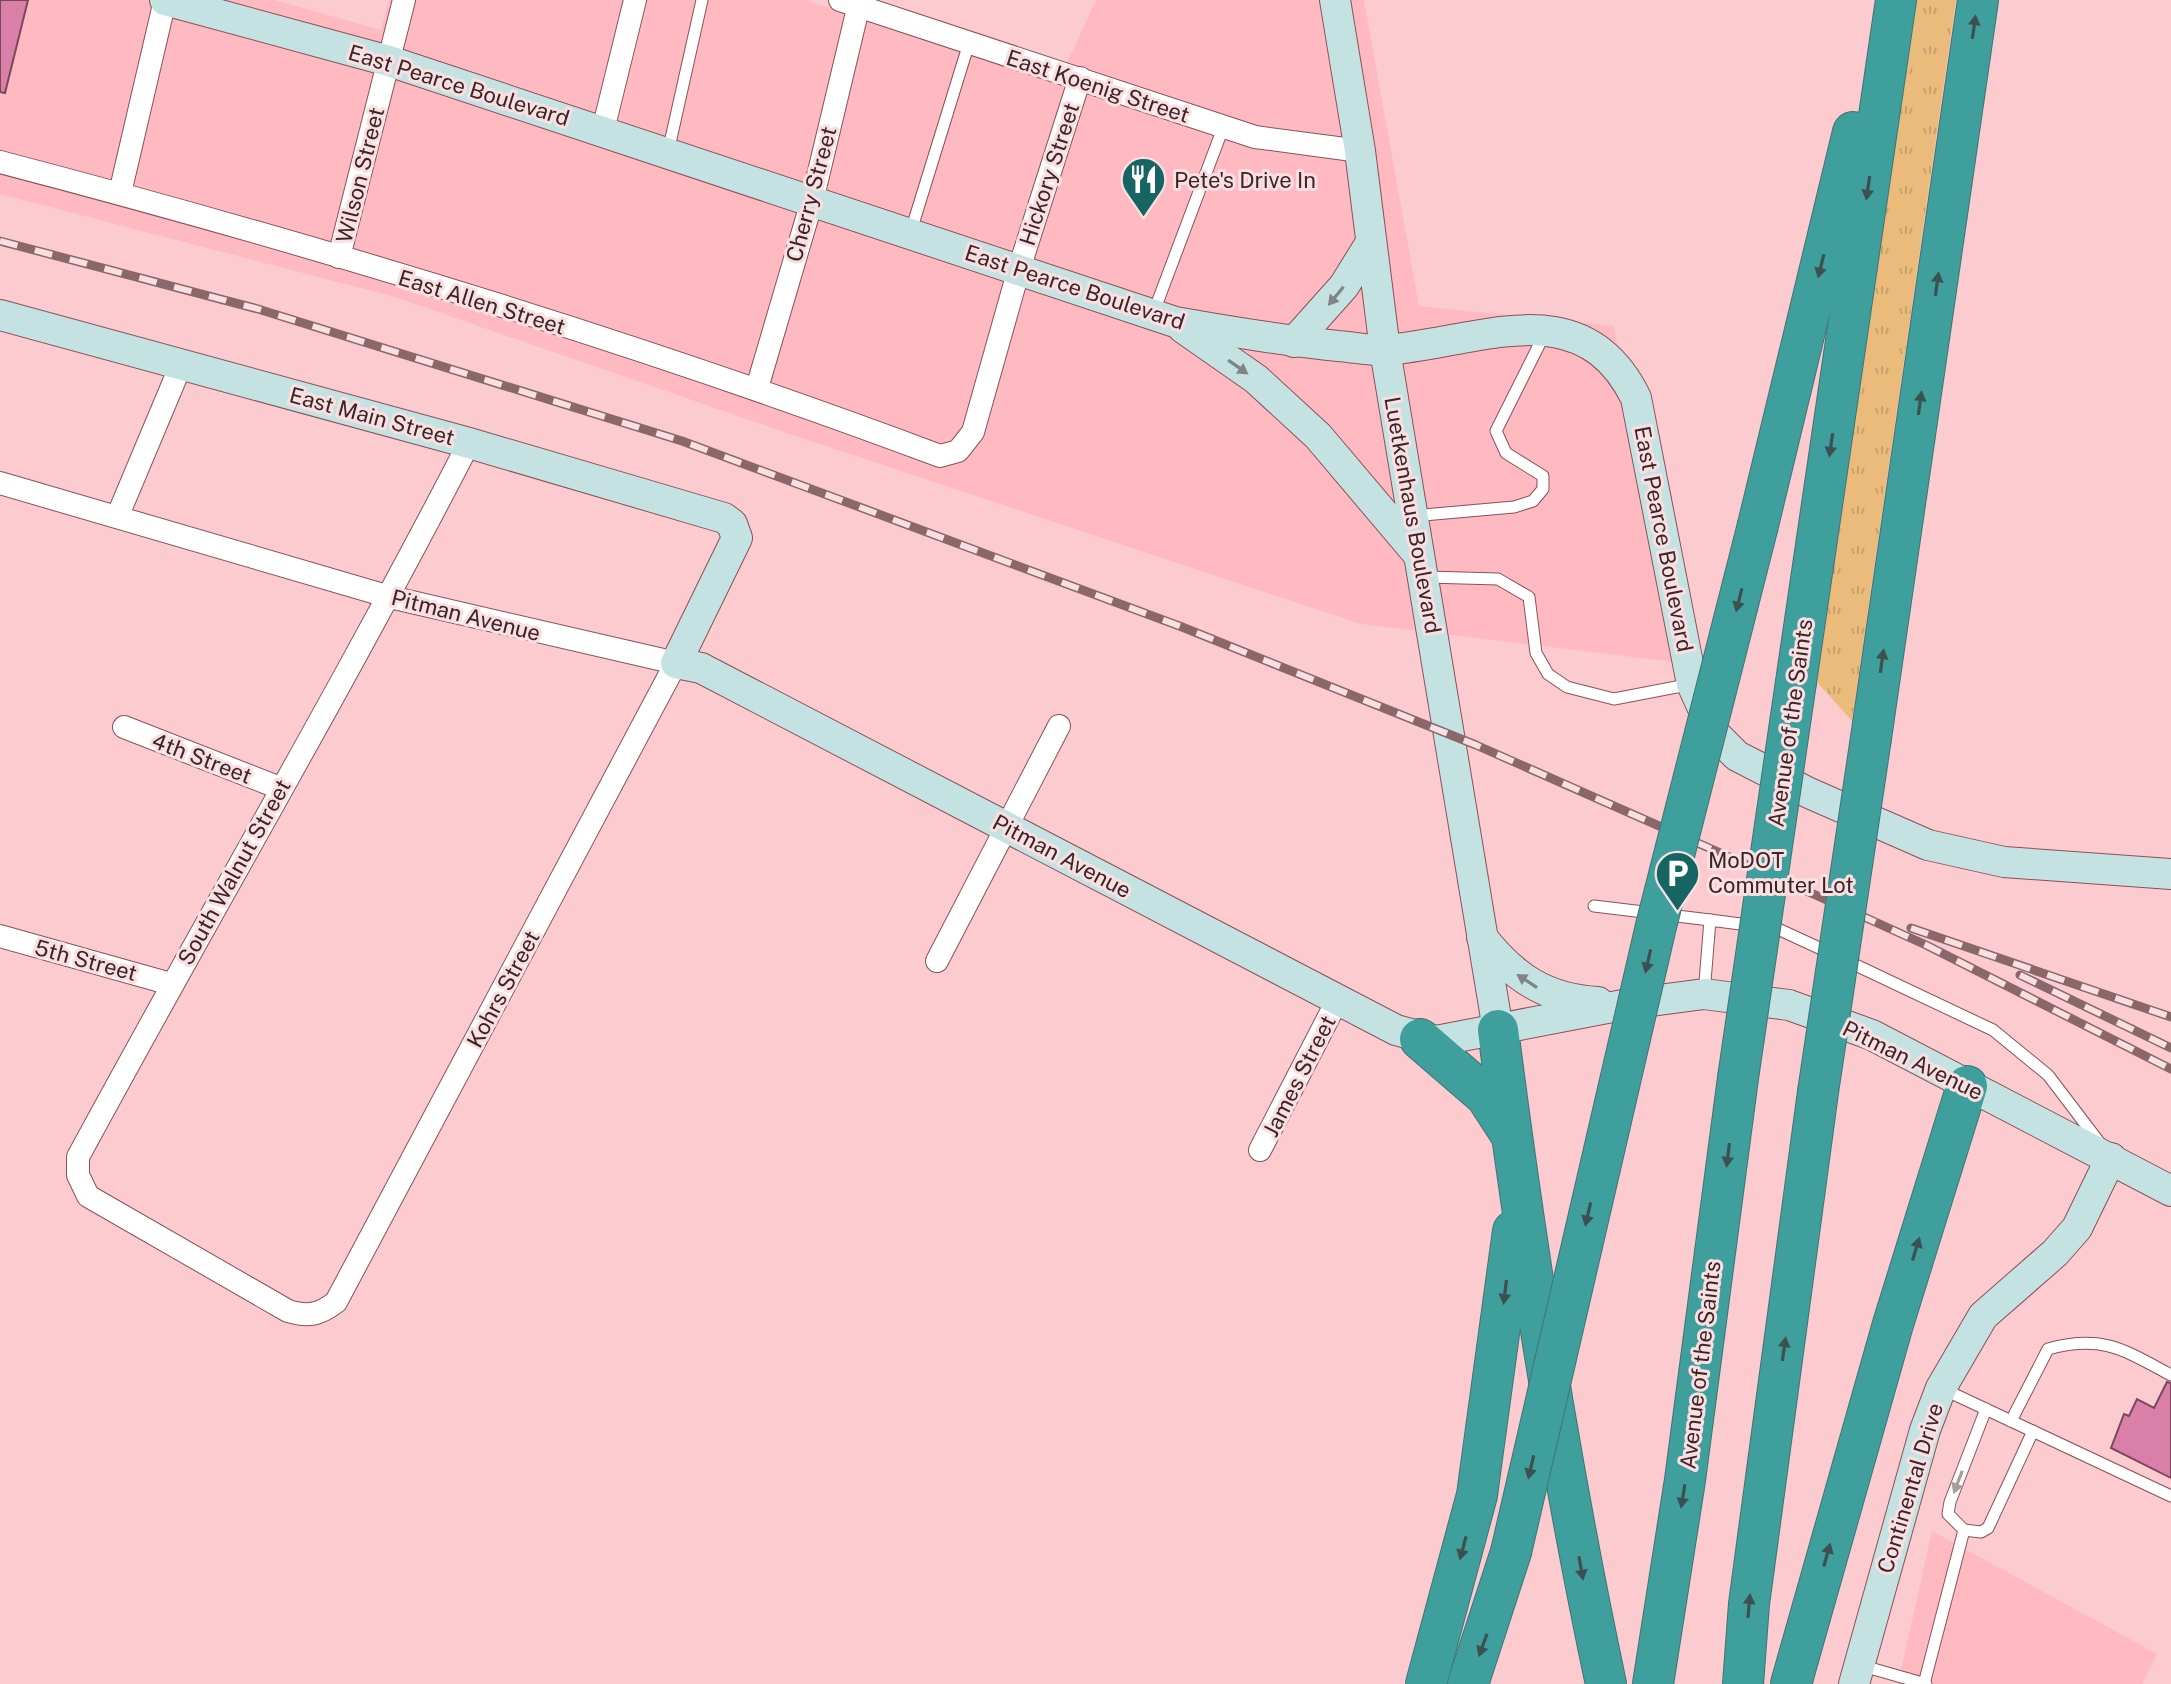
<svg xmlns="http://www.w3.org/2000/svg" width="2171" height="1684" viewBox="0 0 2171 1684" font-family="'Public Sans',sans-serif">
  <defs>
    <pattern id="grass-tufts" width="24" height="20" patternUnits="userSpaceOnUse" patternTransform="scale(2)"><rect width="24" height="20" fill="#ebbb7c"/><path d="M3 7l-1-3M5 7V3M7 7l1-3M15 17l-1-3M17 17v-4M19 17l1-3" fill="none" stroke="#caa16b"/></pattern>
  </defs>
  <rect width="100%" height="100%" fill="#fccbcf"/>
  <g fill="#ffb9c0">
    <polygon points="0,0 275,0 381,30 389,0 805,0 1059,80 1096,0 1364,0 1419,306 1614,326 1674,662 1361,624 784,432 395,297 0,194"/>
    <polygon points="1932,1531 2157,1654 2142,1684 1898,1684"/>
  </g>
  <polygon fill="url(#grass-tufts)" points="1909,0 1956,0 1852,721 1816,681"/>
  <g fill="#da7fa7" stroke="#78485d" stroke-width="2">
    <polygon points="0,0 28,0 5,93 0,92"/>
    <polygon points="2167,1382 2171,1383 2171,1478 2111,1448 2124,1414 2129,1416 2137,1399 2154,1408"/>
  </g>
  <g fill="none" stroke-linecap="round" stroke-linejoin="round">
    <defs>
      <g id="lane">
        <polyline points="668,152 702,0"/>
        <polyline points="910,234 969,43"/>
        <polyline points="1153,314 1223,128"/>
        <polyline points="1412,516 1514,507 1533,501 1543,489 1543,476 1506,453 1496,431 1544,335"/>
        <polyline points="1427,577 1498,579 1529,597 1536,653 1548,674 1567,687 1614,699 1692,684"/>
        <polyline points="1594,906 1710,920"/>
        <polyline points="1845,960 1993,1030 2048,1075 2099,1142"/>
        <polyline points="1704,994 1710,920 1778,929 1830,953"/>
        <polyline points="1943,1389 2171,1496"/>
        <polyline points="1986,1409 1950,1502 1948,1514 1964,1530 1981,1532 1988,1528 2033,1431"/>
        <path d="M2011 1421 2048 1349C2103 1334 2124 1350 2171 1375"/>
        <polyline points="1863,1666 1926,1684"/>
        <polyline points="1924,1684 1964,1530"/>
      </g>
      <g id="street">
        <polyline points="840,0 1255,137 1360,151"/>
        <polyline points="603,130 635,0"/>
        <path d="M0 162C317 245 633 341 940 456L958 451 973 432 1019 269 1080 78"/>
        <polyline points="120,193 165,0"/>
        <polyline points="339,257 404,0"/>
        <polyline points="757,388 812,201 860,0"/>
        <path d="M0 483 390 597 676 663 336 1302C319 1315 308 1317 288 1311L88 1196 78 1175V1157C207 918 345 684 469 443"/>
        <polyline points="118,515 181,365"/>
        <polyline points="124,727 280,788"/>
        <polyline points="0,936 171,984"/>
        <polyline points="937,961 1059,726"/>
        <polyline points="1260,1150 1337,1001"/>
      </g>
      <g id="secondary">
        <path d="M165 0 389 61 1175 322C1229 331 1283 341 1338 346 1353 347 1371 351 1386 350 1478 343 1582 288 1636 398L1692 684 1714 733 1737 756 1809 793 1928 845 2004 862 2171 874"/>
        <polyline points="1335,0 1360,151 1385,350 1498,1030"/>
        <polyline points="0,315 469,443 724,518 732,524 737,538 676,663 701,668 1396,1030 1436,1041 1628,1004 1704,994 1789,1005 1872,1035 2171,1191"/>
        <polyline points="1183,328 1256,379 1318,436 1417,553"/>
        <polyline points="1294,342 1344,286 1370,244"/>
        <path d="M1482 937C1514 978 1546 999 1598 1002"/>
        <polyline points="1854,1684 1925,1430 1941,1388 1983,1316 2055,1253 2077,1228 2111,1158"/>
      </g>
      <g id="highway">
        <polyline points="1758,525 1853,132"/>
        <polyline points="1796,682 1896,0"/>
        <polyline points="1871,738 1978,0"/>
        <path d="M1498 1030C1526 1249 1560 1468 1606 1684"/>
        <polyline points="1420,1039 1486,1096 1510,1133"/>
        <polyline points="1426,1684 1477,1495 1513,1231"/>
        <polyline points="1468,1684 1511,1552"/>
        <polyline points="1653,1684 1685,1480 1738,1078"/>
        <polyline points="1743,1684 1749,1604 1818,1092"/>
        <polyline points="1791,1684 1893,1324 1967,1086"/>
      </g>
    </defs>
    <use href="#lane" stroke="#875258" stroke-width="13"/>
    <use href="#street" stroke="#875258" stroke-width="24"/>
    <use href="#secondary" stroke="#875258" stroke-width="32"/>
    <use href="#highway" stroke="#3e7474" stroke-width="42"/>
    <use href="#lane" stroke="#fff" stroke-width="11"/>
    <use href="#street" stroke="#fff" stroke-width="22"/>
    <use href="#secondary" stroke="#c5e2e2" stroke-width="30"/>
    <use href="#highway" stroke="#3f9f9d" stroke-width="40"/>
    <defs>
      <g id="rail">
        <polyline points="0,241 258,309 682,441 1182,627 1476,745 1820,897 1926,945 2171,1069"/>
        <polyline points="1911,928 2171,1017"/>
        <polyline points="2020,975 2171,1048"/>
      </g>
    </defs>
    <use href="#rail" stroke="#89676a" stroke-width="9"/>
    <use href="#rail" stroke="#f9dfe1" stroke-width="6" stroke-dasharray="18" stroke-linecap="butt"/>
    <defs>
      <g id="highway-bridge">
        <polyline points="1738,1078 1796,682"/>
        <polyline points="1818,1092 1871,738"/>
        <polyline points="1511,1552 1656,926 1758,525"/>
      </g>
    </defs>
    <use href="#highway-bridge" stroke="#3e7474" stroke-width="42" stroke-linecap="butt"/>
    <use href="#highway-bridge" stroke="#3f9f9d" stroke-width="40"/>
  </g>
  <defs><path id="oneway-solid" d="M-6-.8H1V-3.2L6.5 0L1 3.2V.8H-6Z" transform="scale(2)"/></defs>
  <g fill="#3d5050">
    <use href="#oneway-solid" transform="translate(1974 27) rotate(-82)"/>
    <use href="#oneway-solid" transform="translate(1868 188) rotate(98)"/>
    <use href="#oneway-solid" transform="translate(1821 266) rotate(104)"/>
    <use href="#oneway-solid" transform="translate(1937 284) rotate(-82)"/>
    <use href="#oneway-solid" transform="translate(1920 403) rotate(-82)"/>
    <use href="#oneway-solid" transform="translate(1831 445) rotate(98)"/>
    <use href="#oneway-solid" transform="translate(1739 600) rotate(104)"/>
    <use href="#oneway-solid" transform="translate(1882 661) rotate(-82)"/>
    <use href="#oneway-solid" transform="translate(1648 961) rotate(103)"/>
    <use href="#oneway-solid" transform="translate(1728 1155) rotate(97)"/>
    <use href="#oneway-solid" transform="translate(1588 1214) rotate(103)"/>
    <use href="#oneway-solid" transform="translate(1916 1249) rotate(-73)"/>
    <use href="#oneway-solid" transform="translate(1505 1292) rotate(97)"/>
    <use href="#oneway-solid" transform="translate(1784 1349) rotate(-82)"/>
    <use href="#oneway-solid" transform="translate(1531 1467) rotate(103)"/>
    <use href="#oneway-solid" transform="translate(1683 1496) rotate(99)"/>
    <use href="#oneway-solid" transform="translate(1463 1548) rotate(105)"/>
    <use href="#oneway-solid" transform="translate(1827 1555) rotate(-74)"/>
    <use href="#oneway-solid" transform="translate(1581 1568) rotate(80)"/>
    <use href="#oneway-solid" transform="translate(1749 1606) rotate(-85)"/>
    <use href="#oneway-solid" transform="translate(1483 1645) rotate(110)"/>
  </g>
  <g fill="#808484">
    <use href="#oneway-solid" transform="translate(1336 296) rotate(129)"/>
    <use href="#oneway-solid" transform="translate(1238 367) rotate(35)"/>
    <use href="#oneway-solid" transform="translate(1527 981) rotate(-147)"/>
  </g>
  <use fill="#a79d9e" href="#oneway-solid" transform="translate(1958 1482) rotate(111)"/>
  <defs>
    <symbol id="restaurant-pin" viewBox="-11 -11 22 30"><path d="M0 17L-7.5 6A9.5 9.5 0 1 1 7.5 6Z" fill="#166563" stroke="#f9dfe1"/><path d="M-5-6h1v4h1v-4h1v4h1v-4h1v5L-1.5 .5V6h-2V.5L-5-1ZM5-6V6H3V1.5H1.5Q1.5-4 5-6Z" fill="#fff"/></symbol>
    <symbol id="parking-pin" viewBox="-11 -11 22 30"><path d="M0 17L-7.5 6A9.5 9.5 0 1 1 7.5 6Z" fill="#166563" stroke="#f9dfe1"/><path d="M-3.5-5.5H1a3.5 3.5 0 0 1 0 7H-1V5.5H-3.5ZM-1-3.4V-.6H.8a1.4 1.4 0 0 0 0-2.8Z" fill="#fff"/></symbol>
  </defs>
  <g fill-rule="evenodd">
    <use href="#restaurant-pin" x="1118" y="154" width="51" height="69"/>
    <use href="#parking-pin" x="1652" y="848" width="51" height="69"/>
  </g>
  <g text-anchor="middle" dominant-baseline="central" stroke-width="6" stroke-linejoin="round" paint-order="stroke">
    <g font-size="22" fill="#3c2527" stroke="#f9dfe1">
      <text transform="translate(459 85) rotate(17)">East Pearce Boulevard</text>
      <text transform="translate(1098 86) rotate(18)">East Koenig Street</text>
      <text transform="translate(1049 174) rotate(-72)">Hickory Street</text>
      <text transform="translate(360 175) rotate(-76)">Wilson Street</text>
      <text transform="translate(811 194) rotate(-75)">Cherry Street</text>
      <text transform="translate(1075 287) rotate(18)">East Pearce Boulevard</text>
      <text transform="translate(482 302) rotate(17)">East Allen Street</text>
      <text transform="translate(372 416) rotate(15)">East Main Street</text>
      <text transform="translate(1413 515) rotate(80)">Luetkenhaus Boulevard</text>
      <text transform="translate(1664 539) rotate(79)">East Pearce Boulevard</text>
      <text transform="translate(466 615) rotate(14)">Pitman Avenue</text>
      <text transform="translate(1790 723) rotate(-82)">Avenue of the Saints</text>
      <text transform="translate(202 758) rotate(21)">4th Street</text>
      <text transform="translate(1062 856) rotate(28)">Pitman Avenue</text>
      <text transform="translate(234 872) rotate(-61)">South Walnut Street</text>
      <text transform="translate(86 960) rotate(15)">5th Street</text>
      <text transform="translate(503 989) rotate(-62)">Kohrs Street</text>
      <text transform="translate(1913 1060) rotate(26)">Pitman Avenue</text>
      <text transform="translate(1299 1076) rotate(-63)">James Street</text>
      <text transform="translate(1700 1365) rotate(-83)">Avenue of the Saints</text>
      <text transform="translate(1910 1488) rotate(-73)">Continental Drive</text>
    </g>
    <g font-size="22" fill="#3c2527" stroke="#f9dfe1" text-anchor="start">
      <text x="1174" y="180">Pete's Drive In</text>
      <text x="1708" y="860">MoDOT<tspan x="1708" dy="25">Commuter Lot</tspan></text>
    </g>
  </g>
</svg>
